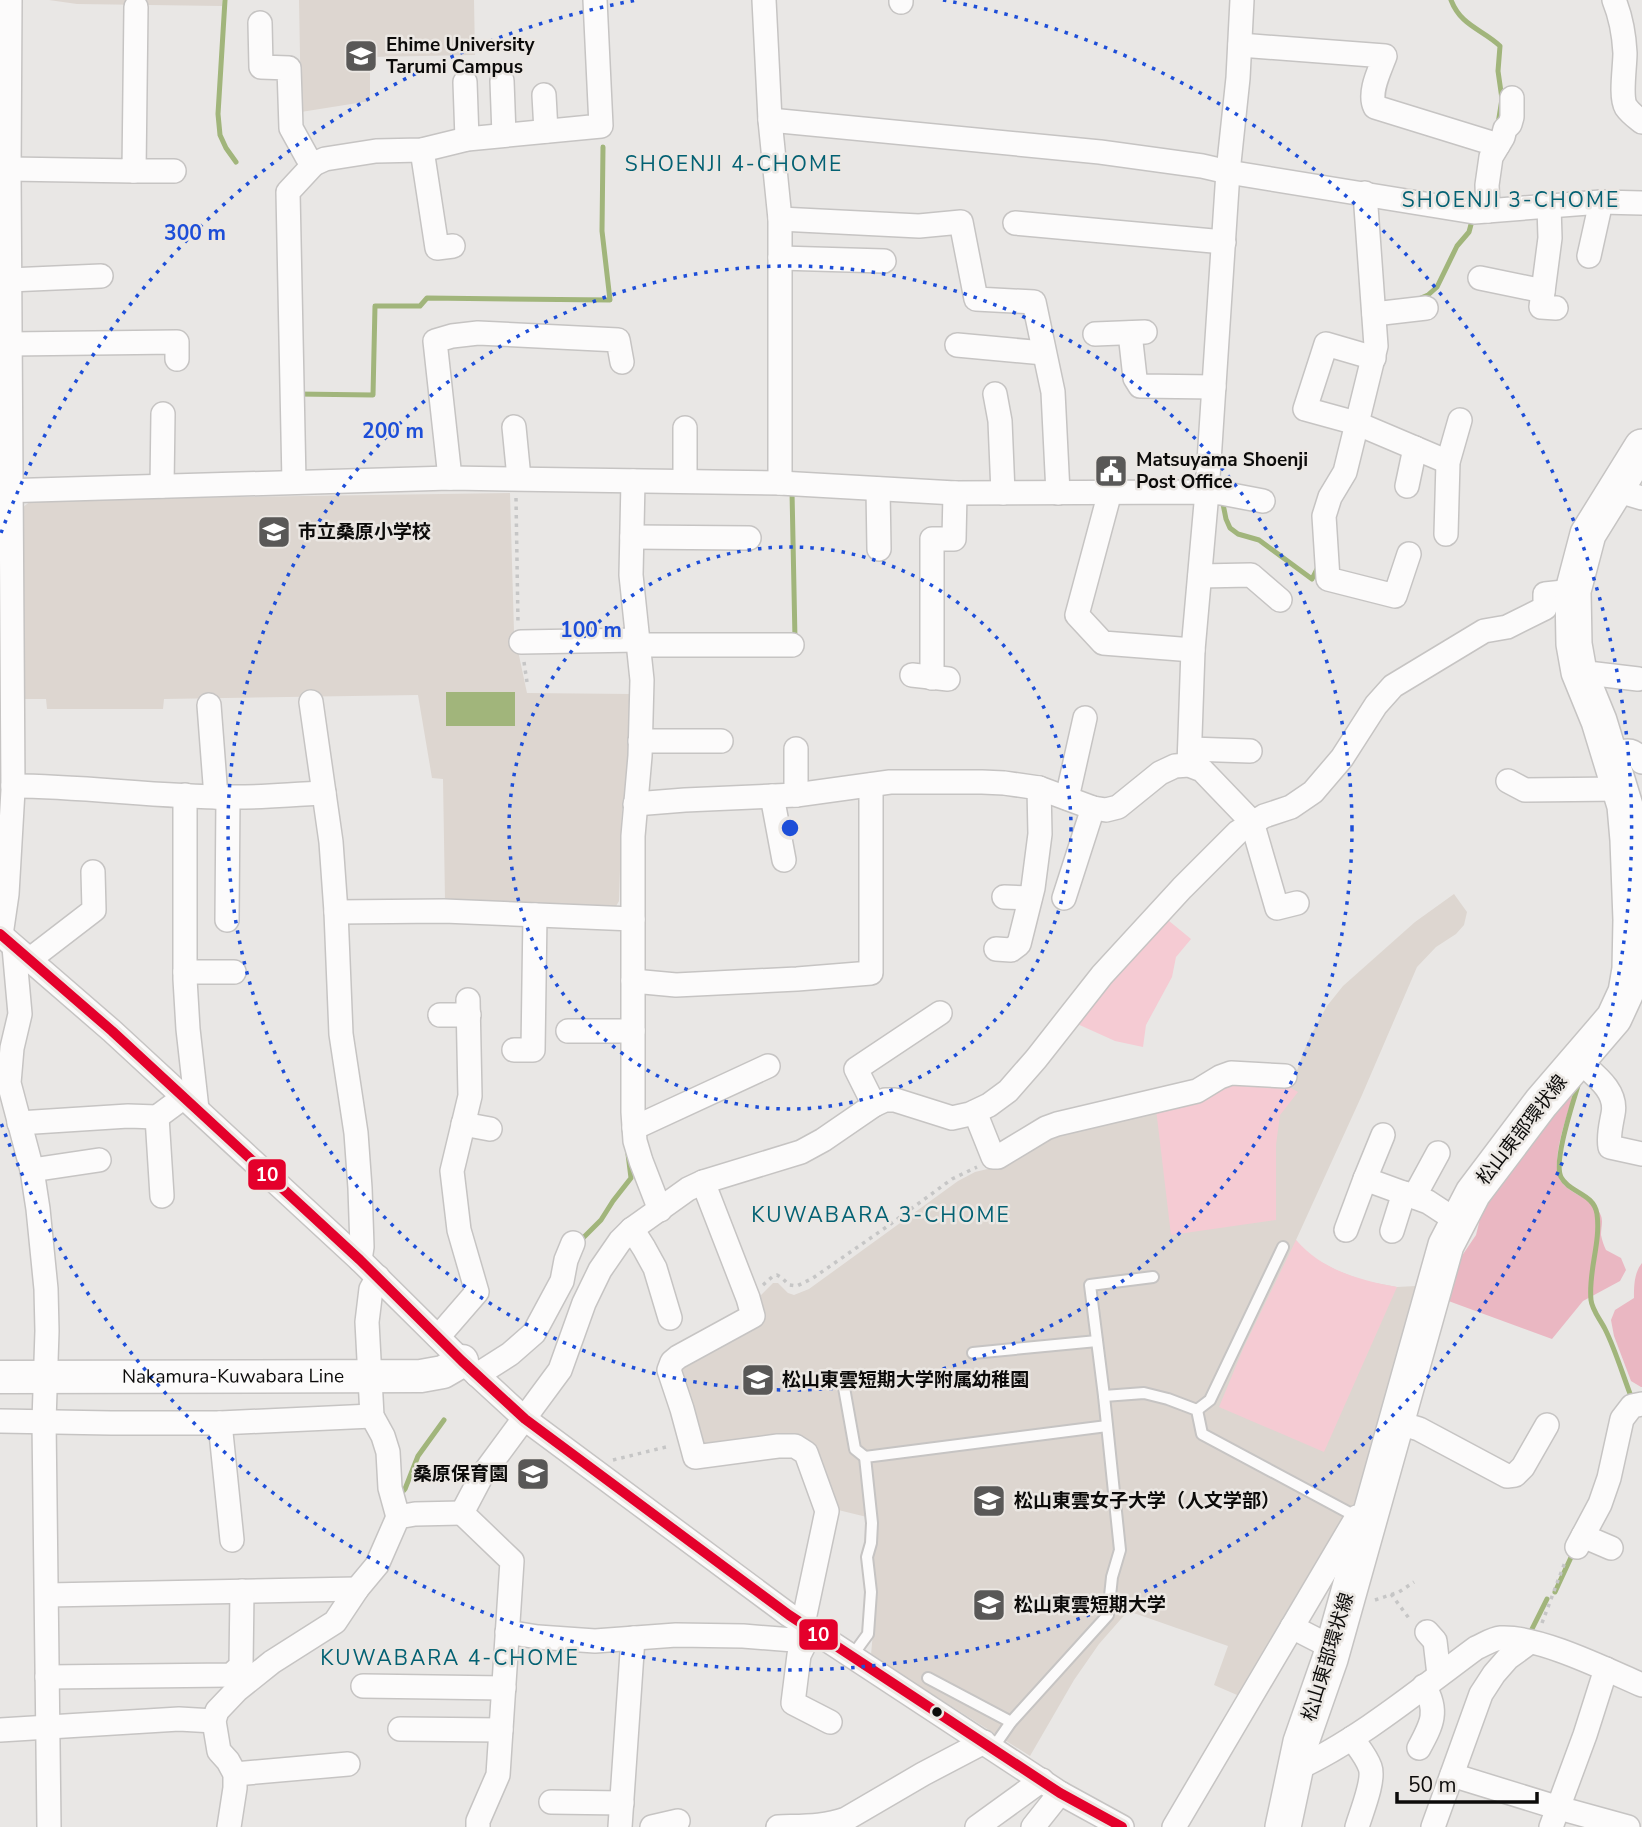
<svg xmlns="http://www.w3.org/2000/svg" width="1642" height="1827" viewBox="0 0 1642 1827" font-family="'Nunito Sans','Noto Sans JP',sans-serif">
  <rect width="100%" height="100%" fill="#e9e7e5"/>
  <g fill="#ddd6d0">
    <polygon points="49,0 222,0 222,6 77,4"/>
    <polygon points="299,0 474,0 475,55 370,57 370,101 301,112"/>
    <polygon points="510,493 514,632 527,693 632,694 628,800 622,809 619,901 615,908 445,900 443,779 432,778 418,695 164,699 163,709 47,709 46,699 25,699 22,508 32,500"/>
    <polygon points="1454,894 1467,912 1464,925 1456,934 1436,947 1417,967 1362,1095 1296,1240 1306,1252 1317,1260 1338,1271 1365,1281 1397,1287 1416,1286 1422,1290 1358,1508 1244,1698 1214,1685 1228,1646 1128,1611 1099,1644 1074,1680 1030,1756 871,1655 876,1598 871,1557 877,1545 875,1519 830,1508 810,1454 697,1452 676,1368 757,1299 773,1283 778,1283 788,1293 794,1295 809,1289 958,1181 975,1172 1000,1166 1049,1134 1284,1084 1291,1088 1303,1053 1310,1037 1327,1006 1343,986 1415,922"/>
  </g>
  <g fill="#f5cbd3">
    <polygon points="1163,916 1191,939 1176,957 1172,977 1146,1025 1143,1047 1115,1041 1073,1022"/>
    <polygon points="1227,1082 1284,1084 1298,1092 1280,1115 1276,1145 1276,1220 1171,1235 1156,1109"/>
    <path d="M1296 1240C1322 1270 1359 1280 1397 1287L1324 1452 1219 1407 1243 1349Z"/>
  </g>
  <g fill="#eab7c2">
    <path d="M1568 1093 1572 1094C1572 1102 1569 1108 1567 1115 1562 1131 1556 1152 1557 1169 1558 1192 1586 1194 1597 1209 1605 1219 1601 1224 1601 1235 1602 1240 1604 1246 1606 1250L1621 1258 1626 1270 1620 1281 1583 1301 1552 1339 1443 1299 1451 1272 1476 1235 1482 1211 1495 1191Z"/>
    <path d="M1642 1263V1387H1641L1631 1381 1614 1336 1611 1320 1615 1310 1634 1298C1634 1286 1634 1273 1642 1263Z"/>
  </g>
  <rect fill="#a1b57b" x="446" y="692" width="69" height="34"/>
  <g fill="none" stroke-linecap="round" stroke-linejoin="round">
    <g stroke="#a1b57b" stroke-width="5">
      <polyline points="225,0 218,114 220,135 226,148 236,162"/>
      <path d="M1451 0C1461 26 1482 29 1500 46L1498 71 1502 99 1498 124"/>
      <polyline points="1421,298 1428,295 1437,287 1457,246 1469,232 1473,217"/>
      <polyline points="297,394 373,395 375,306 420,306 427,298 610,300 602,231 603,147"/>
      <polyline points="792,491 795,639"/>
      <polyline points="1222,499 1226,519 1230,528 1238,534 1259,540 1312,579 1319,565"/>
      <path d="M1579 1082C1574 1100 1553 1161 1561 1177 1569 1193 1594 1193 1597 1214 1601 1243 1588 1271 1591 1300 1592 1310 1600 1319 1605 1329 1616 1351 1623 1376 1632 1399"/>
      <polyline points="580,1241 601,1220 613,1201 631,1178 628,1154"/>
      <polyline points="400,1495 405,1489 418,1456 444,1420"/>
      <polyline points="1555,1592 1573,1553"/>
      <polyline points="1530,1633 1547,1599"/>
    </g>
    <defs>
      <g id="lane">
        <polyline points="973,1353 1097,1341"/>
        <polyline points="843,1382 855,1449 865,1457"/>
        <polyline points="1104,1396 1144,1393 1168,1399 1197,1410 1202,1434 1357,1517"/>
        <polyline points="1197,1410 1210,1400 1283,1247"/>
        <polyline points="852,1656 868,1634 871,1592 867,1557 871,1543 872,1523 865,1457 1107,1426"/>
        <polyline points="928,1678 1011,1722"/>
        <polyline points="993,1748 1011,1722 1108,1615 1112,1577 1120,1550 1104,1396 1090,1285 1153,1277"/>
      </g>
      <g id="street">
        <polyline points="764,0 770,120 780,219 780,483"/>
        <path d="M1614 0C1621 17 1624 34 1625 53 1625 67 1620 97 1626 107 1630 113 1637 118 1642 122"/>
        <polyline points="901,2 901,0"/>
        <polyline points="260,23 261,67 289,68 291,128 307,157 314,164"/>
        <path d="M1240 45 1385 56C1380 70 1368 92 1375 107L1498 145"/>
        <polyline points="502,81 504,135"/>
        <polyline points="465,82 467,139"/>
        <polyline points="544,95 546,131"/>
        <polyline points="770,120 1100,152 1202,166 1228,172 1474,212 1601,202 1642,203"/>
        <polyline points="422,150 437,248 453,246"/>
        <polyline points="9,169 134,171 136,7"/>
        <polyline points="134,171 174,171"/>
        <polyline points="1365,193 1376,346 1345,472 1330,497 1324,516 1328,579 1395,596 1409,554"/>
        <polyline points="1549,206 1550,238 1541,307 1556,308"/>
        <polyline points="1488,211 1487,185 1491,157 1503,137 1505,129 1510,124 1512,117 1512,98"/>
        <polyline points="780,219 919,226 961,222 976,299 1034,302 1053,392 1058,493"/>
        <polyline points="1015,223 1224,242"/>
        <polyline points="1589,256 1601,202"/>
        <polyline points="780,258 884,261"/>
        <polyline points="1480,278 1543,291"/>
        <polyline points="9,280 101,276"/>
        <polyline points="1374,314 1426,308"/>
        <polyline points="1130,333 1135,378 1140,386 1214,387"/>
        <polyline points="1095,334 1145,332"/>
        <polyline points="10,344 177,342 177,359"/>
        <polyline points="957,345 1044,353"/>
        <polyline points="1374,358 1326,344 1305,409 1356,423 1448,462"/>
        <polyline points="995,394 1000,421 1003,493"/>
        <polyline points="514,427 519,478"/>
        <polyline points="685,428 685,481"/>
        <polyline points="450,478 435,341 452,336 478,333 618,340 622,362"/>
        <polyline points="633,481 631,575 642,680 640,756 633,836 633,1112 635,1141 641,1161 660,1210"/>
        <polyline points="294,482 288,192 314,164 325,159 376,151 422,150 467,139 601,126 595,0"/>
        <polyline points="162,486 163,414"/>
        <polyline points="1407,486 1415,448"/>
        <polyline points="878,489 879,549"/>
        <polyline points="1615,490 1642,498"/>
        <polyline points="0,491 450,478 780,483 955,493 1207,492 1221,493 1263,501"/>
        <polyline points="1110,492 1077,615 1103,643 1193,650"/>
        <polyline points="1446,534 1448,462 1460,420"/>
        <polyline points="632,537 749,538"/>
        <polyline points="1200,576 1251,575 1280,600"/>
        <polyline points="521,642 638,640"/>
        <polyline points="638,645 792,645"/>
        <polyline points="1579,672 1638,679"/>
        <polyline points="912,675 948,679"/>
        <polyline points="932,678 932,539 954,539 955,493"/>
        <polyline points="311,702 331,842 336,912 341,1034 356,1133 360,1188 362,1247 360,1260"/>
        <polyline points="209,705 216,797"/>
        <polyline points="640,741 721,741"/>
        <polyline points="1190,749 1250,751"/>
        <path d="M1610 754C1625 751 1633 746 1642 762"/>
        <polyline points="1189,765 1193,650 1207,492 1228,172 1238,78 1242,0"/>
        <polyline points="1508,781 1525,790 1620,789"/>
        <path d="M13 786C84 786 156 797 227 797 259 798 292 794 324 793"/>
        <polyline points="185,795 185,979 188,1029 197,1109"/>
        <polyline points="796,795 796,749"/>
        <polyline points="772,796 784,860"/>
        <polyline points="1067,798 1085,718"/>
        <polyline points="635,804 685,800 796,795 890,782 982,782 1004,783 1039,788 1093,808 1106,810 1118,807 1160,773 1175,766 1189,765 1202,770 1252,822 1277,908 1297,903"/>
        <polyline points="1004,897 1030,898"/>
        <polyline points="1064,898 1093,808"/>
        <polyline points="336,912 444,911 633,919"/>
        <polyline points="227,920 228,797"/>
        <polyline points="0,934 112,1031 360,1260 462,1361 525,1419 789,1615 1060,1793 1122,1827"/>
        <polyline points="1,935 7,894 13,790 9,173 10,0"/>
        <polyline points="14,947 20,1014 12,1048 9,1083 32,1170 38,1209 46,1289 47,1331 44,1421 49,1827"/>
        <polyline points="996,949 1011,950 1019,944 1033,888 1040,834 1039,788"/>
        <polyline points="29,960 94,910 93,872"/>
        <polyline points="185,972 234,972"/>
        <polyline points="633,981 676,985 797,979 871,973 871,785"/>
        <polyline points="440,1015 469,1015"/>
        <polyline points="568,1031 633,1031"/>
        <polyline points="514,1050 533,1050 535,915"/>
        <path d="M1578 1060C1593 1074 1618 1090 1613 1114 1611 1125 1608 1136 1610 1147L1642 1154"/>
        <polyline points="874,1105 856,1069 940,1013"/>
        <polyline points="975,1112 993,1157 998,1157 1046,1128 1057,1124 1197,1091 1220,1077 1231,1073 1285,1076"/>
        <polyline points="157,1117 162,1196"/>
        <polyline points="19,1123 128,1116 157,1117 184,1097"/>
        <polyline points="463,1124 490,1129"/>
        <polyline points="634,1128 768,1066"/>
        <polyline points="1383,1135 1365,1179 1428,1202 1457,1221"/>
        <polyline points="32,1170 99,1160"/>
        <polyline points="703,1182 748,1298 753,1316 678,1357 672,1362 669,1370 682,1409 695,1457 778,1446 795,1446 806,1453 827,1511 803,1624"/>
        <polyline points="1414,1197 1438,1153"/>
        <polyline points="632,1229 644,1248 655,1268 670,1318"/>
        <polyline points="1346,1230 1365,1179"/>
        <polyline points="1392,1231 1404,1193"/>
        <polyline points="378,1277 371,1289 367,1322 372,1416 383,1436 388,1452 390,1488 398,1517"/>
        <polyline points="438,1337 477,1292 459,1230 452,1171 470,1096 468,1000"/>
        <polyline points="477,1375 510,1354 534,1333 562,1281 566,1260 573,1243"/>
        <polyline points="0,1421 111,1423 220,1423 372,1416"/>
        <polyline points="1396,1422 1419,1429 1507,1476 1515,1475 1523,1467 1547,1425"/>
        <polyline points="220,1423 232,1540"/>
        <polyline points="1583,1536 1611,1548"/>
        <polyline points="1577,1547 1600,1504 1609,1478 1622,1419 1632,1406 1642,1404"/>
        <polyline points="47,1595 357,1589"/>
        <polyline points="1292,1627 1333,1648"/>
        <polyline points="507,1632 538,1637 595,1641 676,1635 743,1636 806,1641 812,1630"/>
        <polyline points="1427,1632 1435,1641 1439,1675"/>
        <polyline points="806,1641 799,1655 793,1703 830,1722"/>
        <polyline points="47,1677 231,1675 241,1666 242,1591"/>
        <polyline points="363,1686 504,1688"/>
        <polyline points="400,1729 501,1730"/>
        <polyline points="0,1730 179,1719 214,1721"/>
        <path d="M1352 1738C1358 1747 1366 1756 1370 1767 1375 1780 1361 1813 1357 1827"/>
        <path d="M1419 1748C1432 1724 1439 1711 1424 1686"/>
        <path d="M1294 1770C1358 1741 1419 1690 1476 1648 1485 1644 1492 1639 1501 1638 1539 1636 1607 1670 1642 1685"/>
        <polyline points="235,1774 348,1764"/>
        <polyline points="1452,1775 1559,1808 1628,1827"/>
        <polyline points="551,1802 622,1803"/>
        <polyline points="229,1827 235,1788 235,1774 228,1761 219,1751 214,1721 217,1711 237,1690 272,1662 335,1622 357,1589 377,1565 398,1517 415,1514 462,1513"/>
        <polyline points="478,1827 478,1821 498,1775 512,1561 462,1513 481,1477 560,1370 584,1303 600,1270 620,1241 632,1229 688,1189 703,1182 801,1152 823,1140 874,1105 885,1100 895,1100 952,1118 970,1114 989,1105 1008,1091 1036,1059 1102,975 1182,888 1238,832 1264,816 1291,807 1313,792 1342,758 1376,705 1393,686 1484,631 1507,627 1545,608 1545,594 1573,591"/>
        <polyline points="620,1827 633,1638"/>
        <polyline points="652,1827 678,1821"/>
        <path d="M778 1827C802 1826 824 1827 846 1819L923 1774 984 1742"/>
        <polyline points="977,1827 1042,1780"/>
        <polyline points="1033,1827 1060,1793"/>
        <polyline points="1174,1827 1357,1517 1365,1522"/>
        <polyline points="1433,1827 1481,1694 1494,1674 1508,1658 1530,1642"/>
        <polyline points="1551,1827 1585,1735 1606,1669"/>
      </g>
      <g id="secondary">
        <path id="s1" d="M0 1377 421 1376 443 1372 462 1361"/>
      </g>
      <polyline id="primary" points="1283,1827 1301,1742 1330,1659 1446,1245 1473,1193 1541,1103 1614,1018 1626,992 1630,969 1631,920 1628,840 1625,806 1599,721 1579,672 1574,644 1573,591 1588,534 1642,447"/>
    </defs>
    <use href="#lane" stroke="#c6c4c3" stroke-width="14"/>
    <use href="#street" stroke="#c6c4c3" stroke-width="26"/>
    <use href="#secondary" stroke="#c6c4c3" stroke-width="35"/>
    <use href="#primary" stroke="#c6c4c3" stroke-width="38"/>
    <g stroke="#c6c6c6" stroke-width="3.5" stroke-dasharray="3.5 5" stroke-linecap="butt">
      <polyline points="516,498 518,623"/>
      <polyline points="524,662 527,682"/>
      <polyline points="763,1285 772,1277 777,1275 782,1278 789,1285 797,1286 813,1278 885,1228 952,1179 977,1167"/>
      <polyline points="613,1460 670,1446"/>
      <polyline points="1391,1594 1411,1621"/>
      <polyline points="1375,1600 1399,1592 1414,1582"/>
      <polyline points="1542,1623 1565,1562"/>
    </g>
    <use href="#lane" stroke="#fcfbfb" stroke-width="10"/>
    <use href="#street" stroke="#fcfbfb" stroke-width="23"/>
    <use href="#secondary" stroke="#fcfbfb" stroke-width="32"/>
    <use href="#primary" stroke="#fcfbfb" stroke-width="35"/>
    <defs>
      <polyline id="bus-1" points="0,934 112,1031 360,1260 462,1361 525,1419 789,1615 1060,1793 1122,1827"/>
    </defs>
    <use href="#bus-1" stroke="#ebe7e3" stroke-width="16"/>
    <use href="#bus-1" stroke="#e4002b" stroke-width="10"/>
  </g>
  <g fill="none" stroke="#1d4ed8" stroke-width="3.5" stroke-dasharray="3.5 7">
    <circle cx="790" cy="828" r="281"/>
    <circle cx="790" cy="828" r="562"/>
    <path d="M1 533A842 842 0 0 1 637 0M943 0A842 842 0 1 1 1 1123"/>
  </g>
  <defs>
    <symbol id="university-square" viewBox="-11 -11 22 22"><rect x="-9" y="-9" width="18" height="18" rx="4" fill="#595857" stroke="#ebe7e3"/><path d="M0-5L7-2L0 1L-7-2ZM-4 1L0 2.5L4 1V4Q0 6-4 4Z" fill="#fff"/></symbol>
    <symbol id="civic-square" viewBox="-11 -11 22 22"><rect x="-9" y="-9" width="18" height="18" rx="4" fill="#595857" stroke="#ebe7e3"/><path d="M-.6-6.5H3V-4.5H.6V-3L4-1V1h2V6H-6V1h2V-1L-.6-3ZM-1.2 2.5V6h2.4V2.5Z" fill="#fff"/></symbol>
    <symbol id="school-square" viewBox="-11 -11 22 22"><rect x="-9" y="-9" width="18" height="18" rx="4" fill="#595857" stroke="#ebe7e3"/><path d="M0-5L7-2L0 1L-7-2ZM-4 1L0 2.5L4 1V4Q0 6-4 4Z" fill="#fff"/></symbol>
  </defs>
  <g fill-rule="evenodd">
    <use href="#university-square" x="342" y="37" width="38" height="38"/>
    <use href="#civic-square" x="1092" y="452" width="38" height="38"/>
    <use href="#school-square" x="255" y="513" width="38" height="38"/>
    <use href="#school-square" x="739" y="1361" width="38" height="38"/>
    <use href="#school-square" x="514" y="1455" width="38" height="38"/>
    <use href="#university-square" x="970" y="1482" width="38" height="38"/>
    <use href="#university-square" x="970" y="1586" width="38" height="38"/>
  </g>
  <circle fill="#0c0b0a" stroke="#ebe7e3" stroke-width="2.5" cx="937" cy="1712" r="6"/>
  <g text-anchor="middle" dominant-baseline="central" stroke-width="5" stroke-linejoin="round" paint-order="stroke">
    <g font-size="19" font-weight="bold" fill="#0c0b0a" stroke="#ebe7e3" text-anchor="start">
      <text x="386" y="45">Ehime University<tspan x="386" dy="22">Tarumi Campus</tspan></text>
      <text x="1136" y="460">Matsuyama Shoenji<tspan x="1136" dy="22">Post Office</tspan></text>
      <text x="298" y="532">市立桑原小学校</text>
      <text x="782" y="1380">松山東雲短期大学附属幼稚園</text>
      <text x="508" y="1474" text-anchor="end">桑原保育園</text>
      <text x="1014" y="1501">松山東雲女子大学（人文学部）</text>
      <text x="1014" y="1605">松山東雲短期大学</text>
    </g>
    <g font-size="19" fill="#0c0b0a" stroke="#ebe7e3">
      <text transform="translate(1522 1130) rotate(-52)">松山東部環状線</text>
      <text stroke="none"><textPath href="#s1" startOffset="233">Nakamura-Kuwabara Line</textPath></text>
      <text transform="translate(1328 1657) rotate(-73)">松山東部環状線</text>
    </g>
    <g font-size="21" letter-spacing="2" fill="#036173" stroke="#ebe7e3">
      <text x="734" y="164">SHOENJI 4-CHOME</text>
      <text x="1511" y="200">SHOENJI 3-CHOME</text>
      <text x="881" y="1215">KUWABARA 3-CHOME</text>
      <text x="450" y="1658">KUWABARA 4-CHOME</text>
    </g>
  </g>
  <circle cx="790" cy="828" r="10" fill="#1d4ed8" stroke="#ebe7e3" stroke-width="3.5"/>
  <g font-size="21" text-anchor="middle" font-weight="bold" fill="#1d4ed8" stroke="#ebe7e3" stroke-width="5" stroke-linejoin="round" paint-order="stroke">
    <text x="195" y="240">300 m</text>
    <text x="393" y="438">200 m</text>
    <text x="591" y="637">100 m</text>
  </g>
  <g stroke="#ebe7e3" stroke-width="2.5">
    <rect x="247" y="1158" width="40" height="33" rx="7" fill="#e4002b"/>
    <rect x="798" y="1618" width="41" height="33" rx="7" fill="#e4002b"/>
  </g>
  <g font-size="19" text-anchor="middle" font-weight="bold" fill="#fff">
    <text x="267" y="1181">10</text>
    <text x="818" y="1641">10</text>
  </g>
  <path d="M1397 1792v10h140v-10" fill="none" stroke="#0c0b0a" stroke-width="3.5"/>
  <text x="1408" y="1792" font-size="21" fill="#0c0b0a" stroke="#ebe7e3" stroke-width="5" paint-order="stroke">50 m</text>
</svg>
